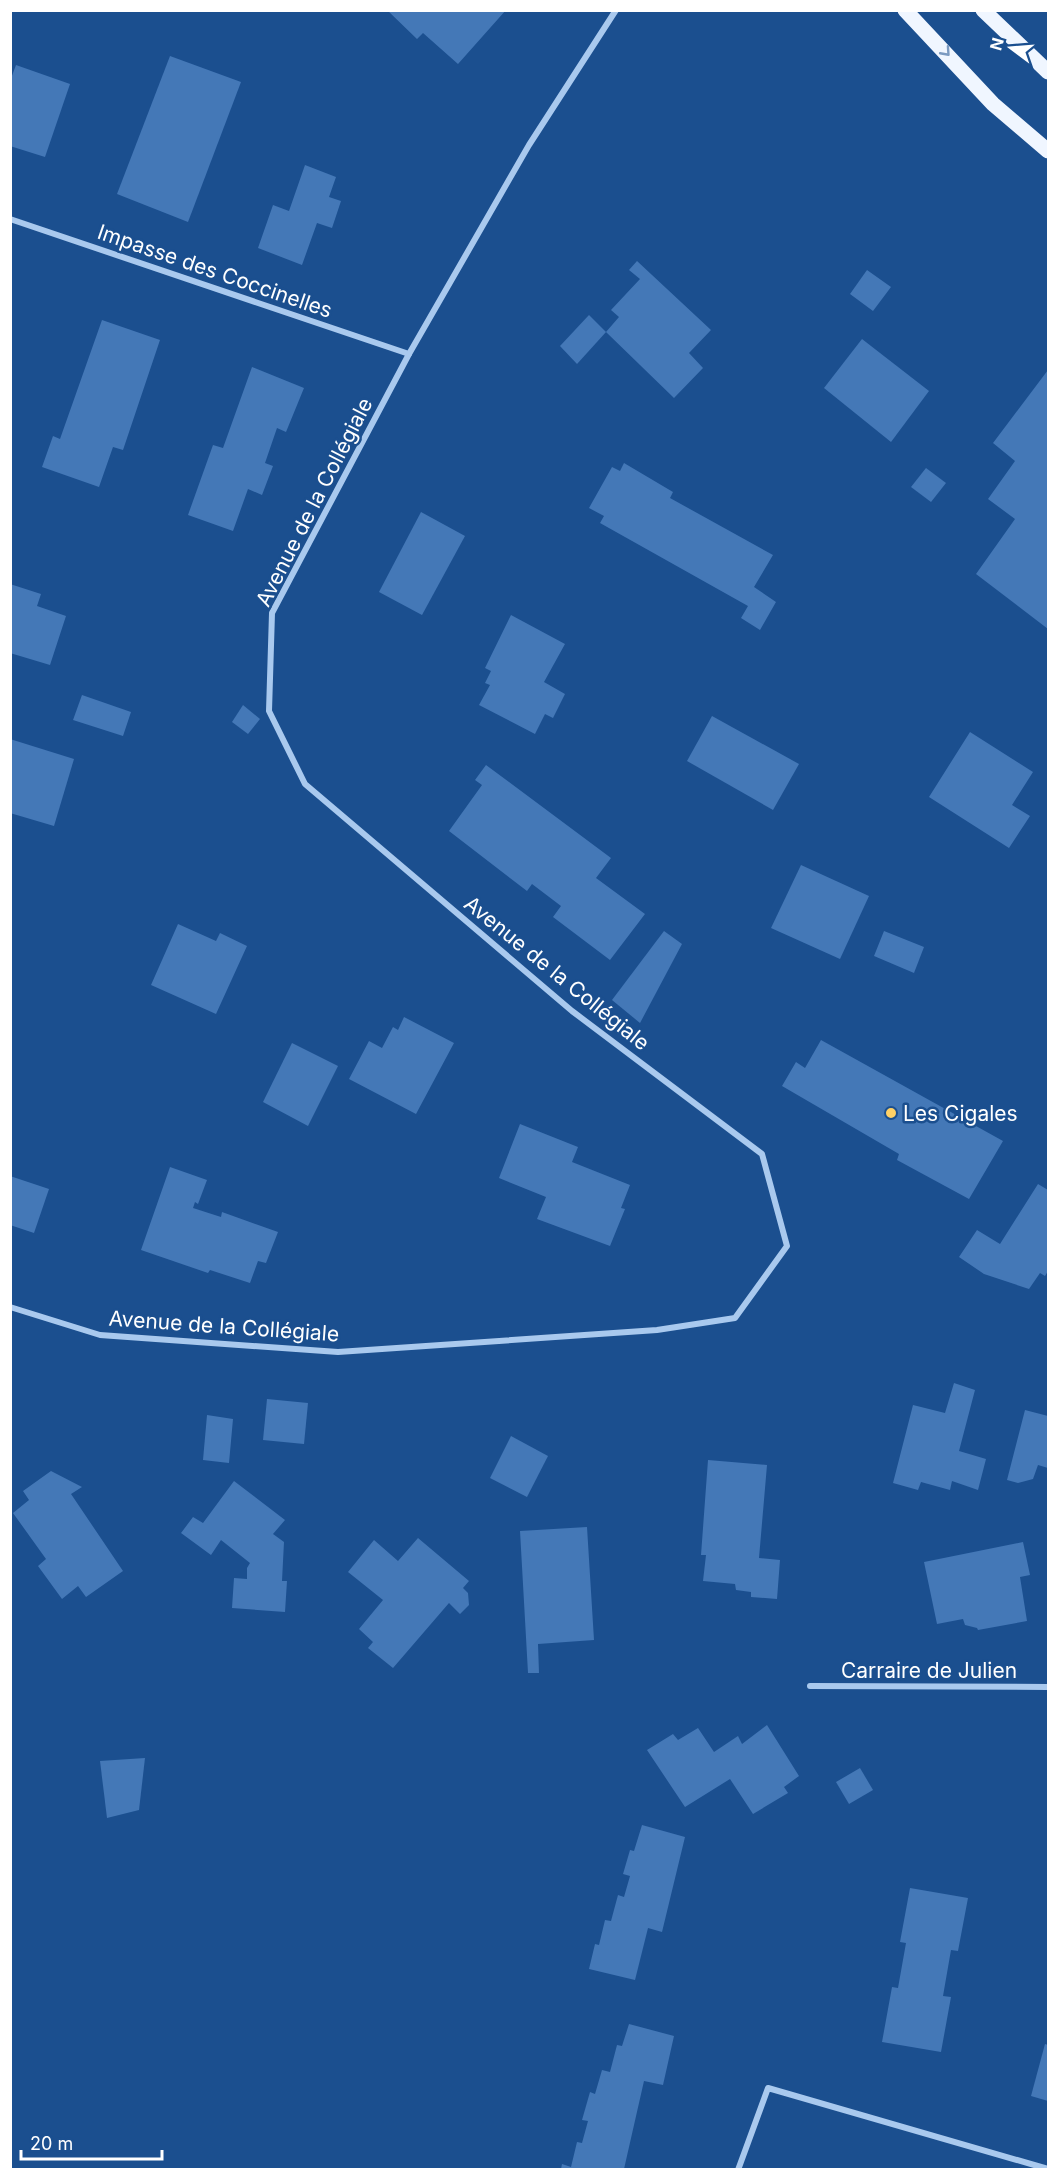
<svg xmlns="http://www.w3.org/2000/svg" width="1059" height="2180" viewBox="0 0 1059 2180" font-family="Inter,sans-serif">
  <rect width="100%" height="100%" fill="#1b4f8f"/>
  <g fill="#4478b7">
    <polygon points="387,10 506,10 458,64 423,33 417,39"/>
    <polygon points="170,56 241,82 188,222 117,194"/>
    <polygon points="16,65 70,84 45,157 10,146 10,81"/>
    <polygon points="305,165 336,177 329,197 341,201 332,228 317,223 302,265 258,248 273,205 289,211"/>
    <polygon points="637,261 711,330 689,353 703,368 674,398 606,332 619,317 611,310 640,279 629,270"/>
    <polygon points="867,270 891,287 873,311 850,294"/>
    <polygon points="589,315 606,332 577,364 560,346"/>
    <polygon points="102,320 160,340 123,450 113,447 99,487 42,467 53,436 60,439"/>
    <polygon points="862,339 929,391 891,442 824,388"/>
    <polygon points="252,367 304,388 286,432 277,428 265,463 273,466 262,495 248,489 233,531 188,515 213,445 223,448"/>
    <polygon points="1048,370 1048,629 976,574 1015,519 988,499 1015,461 993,443"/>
    <polygon points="624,463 673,492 670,498 773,555 754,587 776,602 760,630 741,618 748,606 600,523 604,516 589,508 612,467 620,471"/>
    <polygon points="926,468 946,483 931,502 911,487"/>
    <polygon points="421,512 465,536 422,615 379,592"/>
    <polygon points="10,584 41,594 37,606 66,616 50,665 10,653"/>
    <polygon points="511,615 565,644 544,682 565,694 553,718 545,714 535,734 479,705 490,685 485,683 491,671 485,668"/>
    <polygon points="82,695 131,712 123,736 73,720"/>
    <polygon points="243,705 260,719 248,734 232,722"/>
    <polygon points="712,716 799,764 773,810 687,761"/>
    <polygon points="970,732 1033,772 1012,805 1030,816 1009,848 929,797"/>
    <polygon points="10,739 74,759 54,826 10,813"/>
    <polygon points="486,765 611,858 596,878 645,914 610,960 553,917 561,906 532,884 527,891 449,831 482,785 475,780"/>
    <polygon points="801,865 869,896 840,959 771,928"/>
    <polygon points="178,924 216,941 220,933 247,946 216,1014 151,985"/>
    <polygon points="664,931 682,944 640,1023 612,1000"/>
    <polygon points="884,931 924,947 914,973 874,956"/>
    <polygon points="404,1017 454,1043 416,1114 349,1079 369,1041 382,1048 393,1027 398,1030"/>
    <polygon points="821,1040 1003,1141 969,1199 897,1160 899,1154 782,1086 796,1062 805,1068"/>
    <polygon points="292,1043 338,1066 308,1126 263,1102"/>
    <polygon points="520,1124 578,1147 572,1162 630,1185 621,1208 625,1209 610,1246 537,1219 546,1197 499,1178"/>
    <polygon points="170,1167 207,1180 198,1204 195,1202 193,1208 221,1217 222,1212 278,1232 266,1263 258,1261 250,1283 210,1270 208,1273 141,1250"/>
    <polygon points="10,1176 49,1189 34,1233 10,1225"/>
    <polygon points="1038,1184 1048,1190 1048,1271 1045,1276 1040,1273 1029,1289 984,1274 959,1257 977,1230 1000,1244"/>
    <polygon points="954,1383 975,1390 959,1451 986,1459 978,1490 952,1481 950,1490 921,1482 918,1490 893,1483 913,1405 945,1413"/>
    <polygon points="267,1399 308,1403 304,1444 263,1440"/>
    <polygon points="1025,1410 1048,1416 1048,1468 1038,1465 1033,1479 1018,1483 1007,1480"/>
    <polygon points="207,1415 233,1419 229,1463 203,1460"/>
    <polygon points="511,1436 548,1456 527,1497 490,1478"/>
    <polygon points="708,1460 767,1465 759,1558 780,1560 777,1599 751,1597 751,1592 736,1590 735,1584 703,1581 706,1555 701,1555"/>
    <polygon points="51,1471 82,1487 71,1494 123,1571 86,1597 78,1586 62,1599 38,1566 46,1559 13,1513 29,1500 23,1491"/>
    <polygon points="234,1481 285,1520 273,1534 284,1542 282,1581 287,1581 285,1612 232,1608 234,1578 247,1579 247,1568 250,1563 221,1540 211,1555 181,1533 193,1517 203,1523"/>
    <polygon points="587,1527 594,1640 538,1644 539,1673 528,1673 520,1531"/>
    <polygon points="418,1538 469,1581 463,1588 468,1593 469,1605 460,1614 449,1603 393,1668 368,1648 373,1642 359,1629 383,1600 348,1572 374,1540 398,1561"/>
    <polygon points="1023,1542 1030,1575 1020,1577 1027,1621 978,1630 977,1628 965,1625 963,1619 937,1624 924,1562"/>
    <polygon points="767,1725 799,1776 784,1787 788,1793 753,1814 730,1779 685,1807 647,1750 673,1734 678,1740 698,1728 714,1752 738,1736 742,1744"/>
    <polygon points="145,1758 139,1810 107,1818 100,1761"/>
    <polygon points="860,1768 873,1790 849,1804 836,1782"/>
    <polygon points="642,1825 685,1837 662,1932 648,1928 635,1980 589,1969 595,1944 599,1945 605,1920 611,1921 618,1895 624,1897 630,1876 623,1874 630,1850 634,1851"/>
    <polygon points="910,1888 968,1898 958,1951 951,1950 943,1996 951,1997 941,2052 882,2042 892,1987 898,1988 906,1943 900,1942"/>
    <polygon points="629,2024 674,2036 663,2085 644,2081 624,2169 561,2169 562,2164 571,2167 577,2142 582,2143 588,2121 582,2120 590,2092 595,2094 602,2070 610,2072 617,2045 622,2046"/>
    <polygon points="1045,2044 1048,2045 1048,2101 1031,2096"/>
  </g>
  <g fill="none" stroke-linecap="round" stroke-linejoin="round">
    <g stroke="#a9c9ee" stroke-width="6">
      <polyline points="10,219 409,354"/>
      <polyline points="10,1307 100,1335 338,1352 657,1330 735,1318 787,1246 762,1154 572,1011 305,784 269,711 272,613 409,354 529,145 616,10"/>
      <polyline points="810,1686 1048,1687"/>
      <polyline points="738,2170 768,2088 1048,2169"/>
    </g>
    <g stroke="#f0f6ff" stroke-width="15">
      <polyline points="905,10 993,104 1048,151"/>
      <polyline points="983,10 1048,72"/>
    </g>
  </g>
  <defs><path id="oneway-chevron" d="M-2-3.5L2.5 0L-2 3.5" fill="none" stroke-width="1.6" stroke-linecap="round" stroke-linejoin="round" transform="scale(1.5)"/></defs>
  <use stroke="#7b9ac1" href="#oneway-chevron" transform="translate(946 52) rotate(48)"/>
  <circle fill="#ffd166" stroke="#1b4f8f" stroke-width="2" cx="891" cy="1113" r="6"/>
  <g text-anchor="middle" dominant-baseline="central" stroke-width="5" stroke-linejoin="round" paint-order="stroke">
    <g font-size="21" fill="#fff" stroke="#1b4f8f">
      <text transform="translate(215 271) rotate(19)">Impasse des Coccinelles</text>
      <text transform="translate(314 502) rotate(-63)">Avenue de la Collégiale</text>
      <text transform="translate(557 973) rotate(39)">Avenue de la Collégiale</text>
      <text transform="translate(224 1326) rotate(4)">Avenue de la Collégiale</text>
      <text x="929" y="1670">Carraire de Julien</text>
    </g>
    <g font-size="21" fill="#fff" stroke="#1b4f8f" text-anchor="start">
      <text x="903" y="1113">Les Cigales</text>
    </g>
  </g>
  <rect width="1059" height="2180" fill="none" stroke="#ffffff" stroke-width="24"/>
  <g transform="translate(1011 48) rotate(286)" stroke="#1b4f8f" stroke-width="4.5" paint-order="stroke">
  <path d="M0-4.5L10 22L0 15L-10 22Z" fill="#ffffff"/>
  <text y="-9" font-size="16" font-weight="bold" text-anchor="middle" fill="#ffffff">N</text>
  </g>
  <path d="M21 2150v9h141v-9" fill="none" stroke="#ffffff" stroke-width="3"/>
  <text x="30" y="2150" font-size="18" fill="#ffffff" stroke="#1b4f8f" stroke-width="4.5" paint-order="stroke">20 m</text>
</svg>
